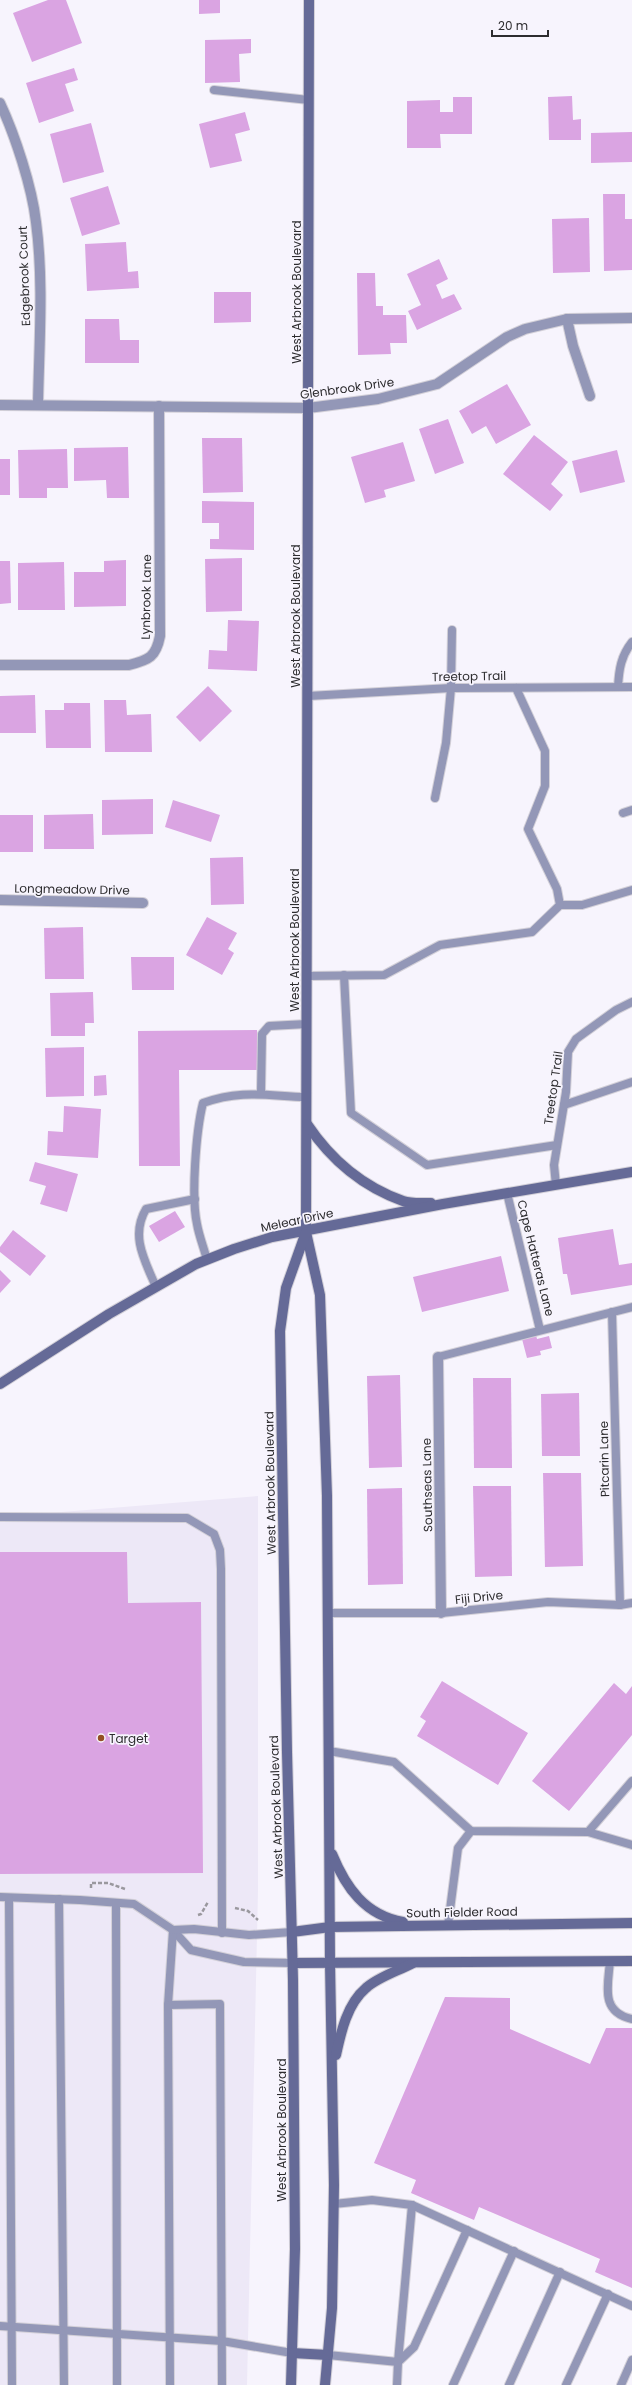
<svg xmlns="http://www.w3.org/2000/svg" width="632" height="2385" viewBox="0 0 632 2385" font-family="Poppins,sans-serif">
  <rect width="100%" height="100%" fill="#f7f4fd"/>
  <polygon fill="#ede8f7" points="258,1496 258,1890 247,2385 0,2385 0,1517"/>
  <g fill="#daa4e2">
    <polygon points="48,0 66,0 82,43 32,62 13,13"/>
    <polygon points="199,0 220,0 220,13 199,14"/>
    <polygon points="251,39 251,53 239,54 240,82 205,83 205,40"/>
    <polygon points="74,68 78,80 65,84 74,111 39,123 26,83"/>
    <polygon points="572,96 573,120 581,119 581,140 549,140 548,97"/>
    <polygon points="453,97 472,97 472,134 440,134 441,148 407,148 407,101 440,100 440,112 453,112"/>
    <polygon points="245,112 250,130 235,134 242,161 210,168 199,124"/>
    <polygon points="91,123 104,172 63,183 50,134"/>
    <polygon points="632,132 632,162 591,163 591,133"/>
    <polygon points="108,186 120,224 82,236 70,198"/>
    <polygon points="603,194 625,194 625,219 632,219 632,270 604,271"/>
    <polygon points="589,218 590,272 553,273 552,219"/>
    <polygon points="126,242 128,272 138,271 139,288 87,291 85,244"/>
    <polygon points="439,259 448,279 436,285 442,299 454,294 462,309 417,330 408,311 421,305 407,274"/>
    <polygon points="357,273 375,273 376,306 383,306 383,315 406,315 407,343 390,343 391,354 358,355"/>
    <polygon points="214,292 251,292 251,322 214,323"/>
    <polygon points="85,319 119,319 120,340 139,340 139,363 85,363"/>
    <polygon points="507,384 531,425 496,444 486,426 472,434 459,411"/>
    <polygon points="448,419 464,463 435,474 419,429"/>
    <polygon points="534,435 568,462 551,484 563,495 550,511 503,474"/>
    <polygon points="202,438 242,438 243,492 203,493"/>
    <polygon points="403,442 415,481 384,490 386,497 365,503 351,457"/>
    <polygon points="128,447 129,498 107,498 106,480 74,481 74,448"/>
    <polygon points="67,449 68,488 47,488 47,498 19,498 18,450"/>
    <polygon points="617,450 625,482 580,493 572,461"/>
    <rect x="0" y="459" width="10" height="36"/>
    <polygon points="202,501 254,502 254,550 210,549 210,539 219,539 219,523 202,523"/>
    <polygon points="242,558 242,611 206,612 205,559"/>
    <polygon points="126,560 126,606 74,607 74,572 104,572 104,561"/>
    <polygon points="0,561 10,561 11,603 0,604"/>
    <polygon points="64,562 65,610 18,610 18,563"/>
    <polygon points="228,620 259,621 257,671 208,669 209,650 227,651"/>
    <polygon points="208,686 232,711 200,742 176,717"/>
    <polygon points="35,695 36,733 0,733 0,696"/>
    <polygon points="104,700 126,700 127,715 151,714 152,752 105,752"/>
    <polygon points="64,703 90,703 91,748 46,748 45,710 64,710"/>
    <polygon points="153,799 153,834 102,835 102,800"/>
    <polygon points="173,800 220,815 211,842 165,827"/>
    <polygon points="93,814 94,849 44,849 44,815"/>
    <rect x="0" y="815" width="33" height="37"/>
    <polygon points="243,857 244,904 211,905 210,858"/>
    <polygon points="207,917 237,933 228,949 234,953 222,975 186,955"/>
    <polygon points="83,927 84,979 45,979 44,928"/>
    <polygon points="131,957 174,957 174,990 132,990"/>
    <polygon points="93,992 94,1023 85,1023 85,1036 51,1036 50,993"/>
    <polygon points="257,1030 258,1070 179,1070 180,1166 139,1166 138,1031"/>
    <polygon points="84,1047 84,1096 46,1097 45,1048"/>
    <polygon points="106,1075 107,1095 94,1096 94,1076"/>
    <polygon points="64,1106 101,1109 98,1158 47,1155 48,1131 63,1132"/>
    <polygon points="35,1162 78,1174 67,1212 40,1204 46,1186 29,1181"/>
    <polygon points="175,1211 185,1227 159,1242 149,1226"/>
    <polygon points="613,1229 619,1265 632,1263 632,1285 571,1295 567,1274 563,1274 558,1238"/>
    <polygon points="13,1230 46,1256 30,1276 0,1252 0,1247"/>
    <polygon points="501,1256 509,1291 422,1312 413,1277"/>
    <polygon points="0,1270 11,1281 0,1293"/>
    <polygon points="536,1335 537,1339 549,1336 552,1348 540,1351 541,1355 527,1358 522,1339"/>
    <polygon points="400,1375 402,1467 369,1468 367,1376"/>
    <polygon points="473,1378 511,1378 512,1468 474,1468"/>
    <polygon points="579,1393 580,1456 542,1456 541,1394"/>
    <polygon points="543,1473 581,1473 583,1566 545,1567"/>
    <polygon points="473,1486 511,1486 512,1576 475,1577"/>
    <polygon points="402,1488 403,1584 368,1585 367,1489"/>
    <polygon points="0,1552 127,1552 128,1603 201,1602 203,1873 0,1874"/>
    <polygon points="442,1681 528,1733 498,1785 417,1736 426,1721 420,1717"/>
    <polygon points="614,1683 626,1694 632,1686 632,1735 569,1811 532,1781"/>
    <polygon points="445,1997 510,1998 510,2029 590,2064 606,2028 632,2028 632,2288 595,2272 600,2259 479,2207 474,2220 411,2193 416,2180 374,2163"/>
  </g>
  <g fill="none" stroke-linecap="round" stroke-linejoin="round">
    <defs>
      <g id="lane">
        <polyline points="214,90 309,100"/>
        <path d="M618 687C619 669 621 656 632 642"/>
        <polyline points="308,696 451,688 632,687"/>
        <polyline points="435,798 446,743 451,688 452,630"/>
        <polyline points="623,813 632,810"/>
        <polyline points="560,905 582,905 632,890"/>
        <polyline points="344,975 351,1113 427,1165 557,1145"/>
        <polyline points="307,976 384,975 440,945 532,932 560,905 557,889 528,829 545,786 545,751 516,688"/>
        <polyline points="261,1093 262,1034 269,1026 307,1024"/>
        <polyline points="564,1105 632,1082"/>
        <polyline points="556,1185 554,1165 566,1092 568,1052 576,1039 616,1010 632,1002"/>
        <polyline points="507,1193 540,1330"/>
        <path d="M207 1260C204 1248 199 1236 197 1224 191 1197 196 1131 203 1103 241 1089 268 1096 306 1097"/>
        <path d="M156 1287C145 1261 130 1236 146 1209L195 1199"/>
        <polyline points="612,1312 620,1605"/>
        <polyline points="438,1357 632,1307"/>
        <polyline points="0,1517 187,1518 214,1534 220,1550 221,1569 222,1933"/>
        <polyline points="329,1613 441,1613 548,1602 620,1605 632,1603"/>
        <polyline points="329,1751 394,1762 471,1831 588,1832 632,1781"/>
        <polyline points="588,1832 632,1845"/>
        <polyline points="0,1897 80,1900 134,1904 173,1930 191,1950 244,1962 293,1963"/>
        <polyline points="9,1898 12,2385"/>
        <polyline points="59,1899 64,2385"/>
        <polyline points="116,1903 117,2385"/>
        <polyline points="448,1925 458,1848 471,1831"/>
        <polyline points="173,1930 168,2005 220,2004 222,2385"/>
        <polyline points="173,1930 194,1929 249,1935 292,1932"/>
        <path d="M610 1961C608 1986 600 2012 632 2019"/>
        <polyline points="168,2005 170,2385"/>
        <polyline points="334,2204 372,2200 412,2205 632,2306"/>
        <polyline points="0,2326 222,2341 292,2353"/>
        <polyline points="328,2355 398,2362 412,2205"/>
        <polyline points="397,2385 398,2362 414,2347 467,2230"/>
        <polyline points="453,2385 514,2251"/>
        <polyline points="509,2385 560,2272"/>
        <polyline points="566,2385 608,2294"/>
        <polyline points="621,2385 632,2360"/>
      </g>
      <g id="street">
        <path d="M0 103C15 135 32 187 36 222 44 282 39 345 38 405"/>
        <polyline points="567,319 573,346 590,396"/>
        <polyline points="0,405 308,408 378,399 437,384 507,337 525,329 567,319 632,318"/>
        <path d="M0 665H129C149 660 156 657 160 636L159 406"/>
        <polyline points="0,900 143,903"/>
        <polyline points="438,1357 441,1613"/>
      </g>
      <g id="secondary">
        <polyline points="309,0 306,1232 320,1295 327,1496 330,1963 334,2185 332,2308 325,2385"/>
        <path d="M307 1124C331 1160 361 1186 403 1201 411 1204 422 1203 431 1203"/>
        <polyline points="0,1384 109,1314 196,1264 234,1249 272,1237 443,1204 632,1172"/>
        <path d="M332 1854C346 1888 365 1915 403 1922"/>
        <polyline points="292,1932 330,1927 632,1923"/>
        <polyline points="293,1963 632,1961"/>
        <path d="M336 2055C341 2032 347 2004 366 1988 378 1977 398 1971 413 1963"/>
        <polyline points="292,2353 328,2355"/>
        <polyline points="291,2385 295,2249 293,1980 287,1752 280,1331 286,1288 306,1232"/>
      </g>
    </defs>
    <use href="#lane" stroke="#d3d0d8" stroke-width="10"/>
    <use href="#street" stroke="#d3d0d8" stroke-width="12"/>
    <use href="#secondary" stroke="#d3d0d8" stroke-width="12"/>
    <g stroke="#9a989e" stroke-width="2.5" stroke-dasharray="4 2" stroke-linecap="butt">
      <polyline points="91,1888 91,1883 108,1883 125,1889"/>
      <polyline points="235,1908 248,1911 258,1920"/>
      <polyline points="198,1915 201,1914 208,1902"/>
    </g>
    <use href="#lane" stroke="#9397b7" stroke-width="8"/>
    <use href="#street" stroke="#9397b7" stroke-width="10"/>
    <use href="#secondary" stroke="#656a97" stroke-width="10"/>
  </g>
  <circle fill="#944f24" stroke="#f7f4fd" stroke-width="1.5" cx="101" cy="1738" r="4"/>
  <g text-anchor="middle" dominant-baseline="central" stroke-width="3.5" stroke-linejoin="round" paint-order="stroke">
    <g font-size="12" fill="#2d2c2f" stroke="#f7f4fd">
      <text transform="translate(24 276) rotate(-92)">Edgebrook Court</text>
      <text transform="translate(296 292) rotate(-90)">West Arbrook Boulevard</text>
      <text transform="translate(347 388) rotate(-8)">Glenbrook Drive</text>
      <text transform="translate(146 597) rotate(-89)">Lynbrook Lane</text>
      <text transform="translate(295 616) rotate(-90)">West Arbrook Boulevard</text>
      <text transform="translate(469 676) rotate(-1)">Treetop Trail</text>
      <text transform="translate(72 889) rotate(1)">Longmeadow Drive</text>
      <text transform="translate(294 940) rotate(-90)">West Arbrook Boulevard</text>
      <text transform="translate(553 1088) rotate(-82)">Treetop Trail</text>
      <text transform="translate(297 1220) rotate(-12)">Melear Drive</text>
      <text transform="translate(536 1258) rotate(76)">Cape Hatteras Lane</text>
      <text transform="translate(604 1459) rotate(-91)">Pitcarin Lane</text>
      <text transform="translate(270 1483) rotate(-91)">West Arbrook Boulevard</text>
      <text transform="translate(427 1485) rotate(-91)">Southseas Lane</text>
      <text transform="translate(479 1597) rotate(-6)">Fiji Drive</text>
      <text transform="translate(276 1807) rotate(-92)">West Arbrook Boulevard</text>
      <text transform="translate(462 1912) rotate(-1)">South Fielder Road</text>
      <text transform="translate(281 2130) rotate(-90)">West Arbrook Boulevard</text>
    </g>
    <g font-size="12" fill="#2d2c2f" stroke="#f7f4fd" text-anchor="start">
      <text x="109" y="1738">Target</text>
    </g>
  </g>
  <path d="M492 30v6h56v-6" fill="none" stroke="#2d2c2f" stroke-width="2"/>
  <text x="498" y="30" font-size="12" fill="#2d2c2f" stroke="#f7f4fd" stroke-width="3" paint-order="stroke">20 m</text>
</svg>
